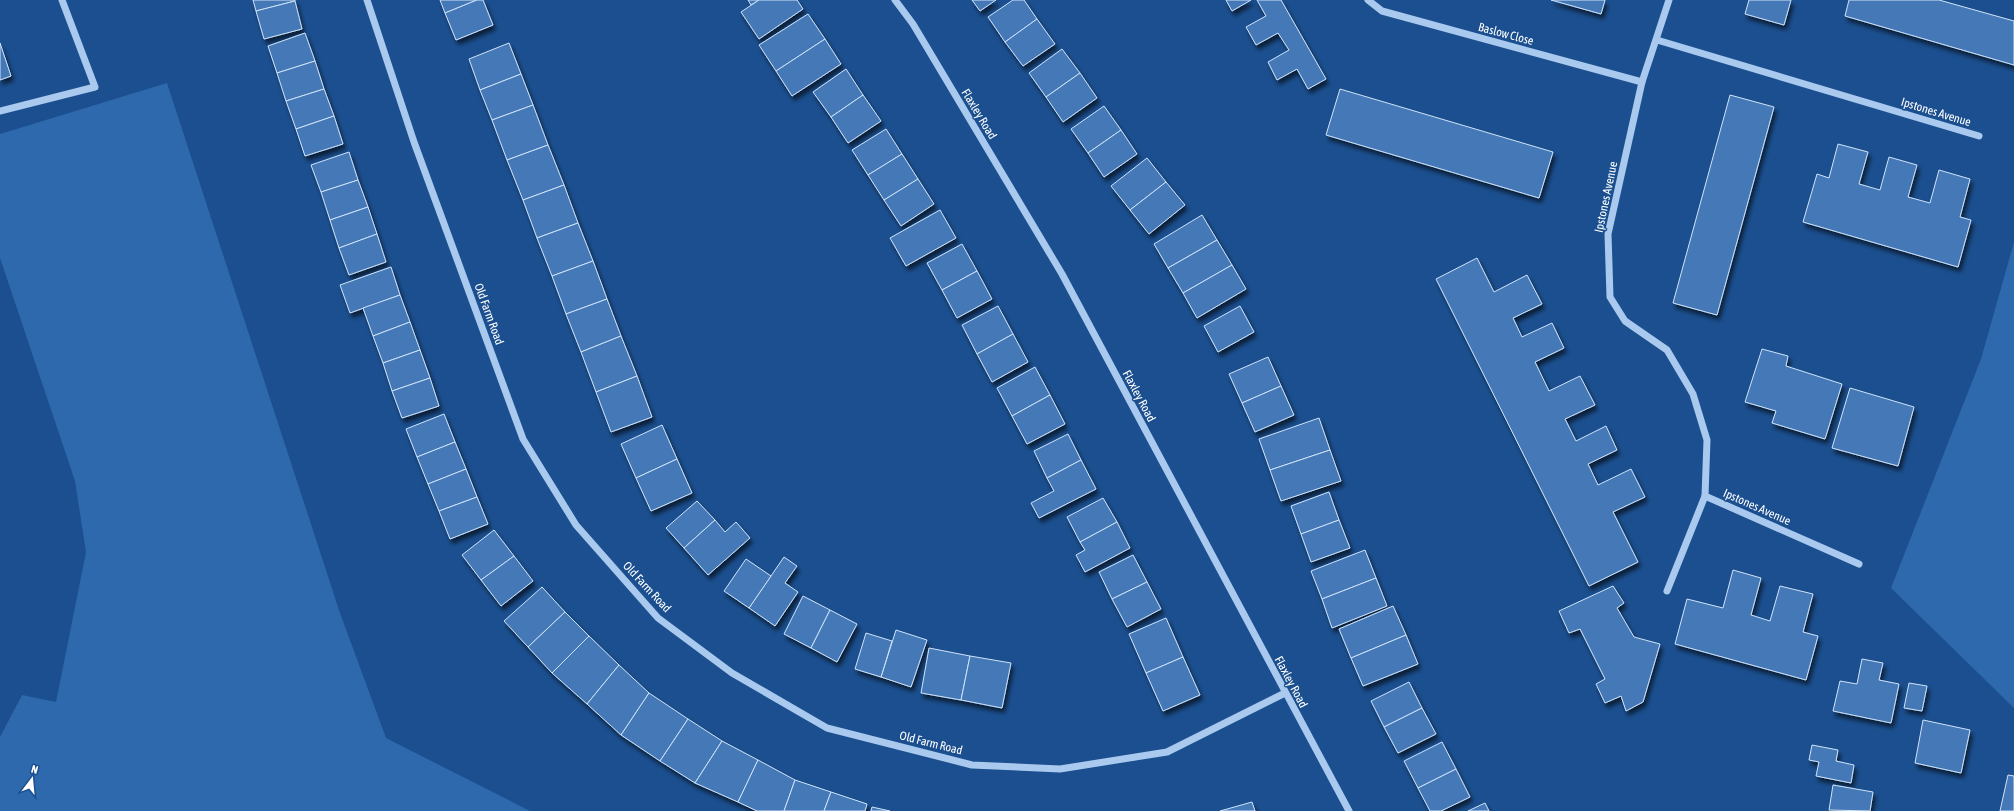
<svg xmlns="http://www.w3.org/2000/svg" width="2014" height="811" viewBox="0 0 2014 811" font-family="'Asap Condensed',sans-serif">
  <defs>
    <filter id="shadow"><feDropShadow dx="2.5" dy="4.5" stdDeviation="2" flood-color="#0009"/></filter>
  </defs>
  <rect width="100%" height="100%" fill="#1b4f8f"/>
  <g fill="#2e69ad">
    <polygon points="167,83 340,613 386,738 530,811 0,811 0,737 22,695 56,702 86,552 75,481 0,258 0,134"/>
    <polygon points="2014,242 2014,708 1891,588 1981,359"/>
  </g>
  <g fill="#4478b7" stroke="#cfe3fa" filter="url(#shadow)">
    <polygon points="253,0 295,0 295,1 256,11"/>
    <polygon points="440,0 477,0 445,13"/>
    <polygon points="477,0 483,0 493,25 456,40 445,13"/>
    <polygon points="748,0 759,0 751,5"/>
    <polygon points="759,0 797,0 803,9 759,39 741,12"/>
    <polygon points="972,0 996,0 980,11"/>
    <polygon points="1013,0 1024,0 1037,19 1005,42 988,17"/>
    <polygon points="1226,0 1251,0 1232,11"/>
    <polygon points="1257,0 1281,0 1326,79 1308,89 1297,69 1277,80 1268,62 1289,50 1278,33 1256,45 1246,27 1266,16"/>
    <polygon points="1551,0 1605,0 1601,14"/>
    <polygon points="1749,0 1791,0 1784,25 1745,14"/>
    <polygon points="1849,0 1939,0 2014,21 2014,65 1845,16"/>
    <polygon points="295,1 302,29 264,39 256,11"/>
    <polygon points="808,14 825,39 776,71 759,45"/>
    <polygon points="1037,19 1055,44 1023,66 1005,42"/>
    <polygon points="305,33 315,61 277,73 268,46"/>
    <polygon points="825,39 841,64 792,96 776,71"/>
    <polygon points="0,43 11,76 0,80"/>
    <polygon points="509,43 521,74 480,90 469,59"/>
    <polygon points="1062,49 1080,73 1046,97 1029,73"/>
    <polygon points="315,61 324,89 286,101 277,73"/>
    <polygon points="846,69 863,95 831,117 813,92"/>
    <polygon points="1080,73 1097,98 1063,122 1046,97"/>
    <polygon points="521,74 533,105 492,120 480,90"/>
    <polygon points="324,89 334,116 296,129 286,101"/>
    <polygon points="1340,89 1553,152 1539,198 1326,135"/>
    <polygon points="863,95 881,121 848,143 831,117"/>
    <polygon points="1730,95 1774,107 1717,315 1673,303"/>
    <polygon points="533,105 548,145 507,160 492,120"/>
    <polygon points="1104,106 1121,130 1088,153 1071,129"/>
    <polygon points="334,116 343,144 305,156 296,129"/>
    <polygon points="886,129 902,154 868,175 852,150"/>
    <polygon points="1121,130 1137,154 1104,177 1088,153"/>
    <polygon points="1838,144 1868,152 1859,184 1880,190 1889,157 1917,165 1908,197 1930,203 1939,170 1970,179 1960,217 1971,220 1958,267 1803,222 1817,174 1829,178"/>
    <polygon points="548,145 564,185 523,200 507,160"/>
    <polygon points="349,152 358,180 321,192 311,165"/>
    <polygon points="902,154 918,179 884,200 868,175"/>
    <polygon points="1147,158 1166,182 1130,210 1111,186"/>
    <polygon points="918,179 934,204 901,226 884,200"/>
    <polygon points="358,180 368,207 330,220 321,192"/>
    <polygon points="1166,182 1185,205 1149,234 1130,210"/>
    <polygon points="564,185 578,223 537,238 523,200"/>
    <polygon points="368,207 377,234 339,248 330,220"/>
    <polygon points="940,210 956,238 906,266 890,238"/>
    <polygon points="1202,215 1217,240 1168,268 1154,244"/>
    <polygon points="578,223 593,261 552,276 537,238"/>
    <polygon points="377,234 386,262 349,275 339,248"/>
    <polygon points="1217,240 1232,265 1183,293 1168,268"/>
    <polygon points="962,244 977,271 942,290 927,263"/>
    <polygon points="1477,258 1494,292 1527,275 1542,304 1513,318 1522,337 1552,323 1564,348 1535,362 1549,391 1580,376 1595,405 1565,419 1576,441 1606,426 1617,450 1588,464 1598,485 1631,469 1645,497 1613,512 1638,562 1589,586 1436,279"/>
    <polygon points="593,261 607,299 566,314 552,276"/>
    <polygon points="1232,265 1246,289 1197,318 1183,293"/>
    <polygon points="391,267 400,295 350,313 340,285"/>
    <polygon points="977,271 992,299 957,318 942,290"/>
    <polygon points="400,295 410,322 373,336 363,308"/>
    <polygon points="607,299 621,336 581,352 566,314"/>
    <polygon points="998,306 1013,334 977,354 962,325"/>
    <polygon points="1240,306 1254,332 1218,352 1204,326"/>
    <polygon points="410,322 420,350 383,363 373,336"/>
    <polygon points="1013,334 1028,362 992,382 977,354"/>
    <polygon points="621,336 637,376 596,392 581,352"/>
    <polygon points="1762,349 1788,356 1786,366 1842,384 1825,439 1772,423 1776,411 1745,402"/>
    <polygon points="420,350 430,378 392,391 383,363"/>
    <polygon points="1268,357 1281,386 1242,403 1229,374"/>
    <polygon points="1035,367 1050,395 1012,416 997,388"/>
    <polygon points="637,376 652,417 611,432 596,392"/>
    <polygon points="430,378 439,406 402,418 392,391"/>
    <polygon points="1281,386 1294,415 1255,432 1242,403"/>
    <polygon points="1850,388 1914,407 1898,466 1832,448"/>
    <polygon points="1050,395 1065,424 1027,444 1012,416"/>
    <polygon points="444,414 455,442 417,457 406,429"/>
    <polygon points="1319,418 1330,450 1270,470 1259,439"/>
    <polygon points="662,425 677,459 636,478 621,444"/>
    <polygon points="1068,434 1081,460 1047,478 1034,451"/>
    <polygon points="455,442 466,469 428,484 417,457"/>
    <polygon points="1330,450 1341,481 1281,501 1270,470"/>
    <polygon points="677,459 692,493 651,511 636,478"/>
    <polygon points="1081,460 1096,489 1039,518 1031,503 1054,491 1047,478"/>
    <polygon points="466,469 477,497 439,511 428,484"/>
    <polygon points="1329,492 1339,520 1301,534 1291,506"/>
    <polygon points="477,497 488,524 450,539 439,511"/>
    <polygon points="1103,498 1117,522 1080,542 1067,517"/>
    <polygon points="697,501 715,520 684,548 666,528"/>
    <polygon points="715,520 725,532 736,522 750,538 708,575 684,548"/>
    <polygon points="1339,520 1350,548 1311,562 1301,534"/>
    <polygon points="1117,522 1130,548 1085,572 1076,555 1085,550 1080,542"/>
    <polygon points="494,530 514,556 481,580 462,555"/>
    <polygon points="1365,550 1376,578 1322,599 1311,571"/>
    <polygon points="1133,555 1147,582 1112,599 1099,572"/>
    <polygon points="514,556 533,581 501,606 481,580"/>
    <polygon points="784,557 797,566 785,583 798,592 775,626 749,608"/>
    <polygon points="746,559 771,576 749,608 724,591"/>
    <polygon points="1733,570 1761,578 1751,615 1770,621 1780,586 1813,594 1803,632 1818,636 1806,680 1675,644 1687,599 1723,608"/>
    <polygon points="1376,578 1387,606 1332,628 1322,599"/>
    <polygon points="1147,582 1161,609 1127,627 1112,599"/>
    <polygon points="1613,586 1624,603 1617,608 1634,637 1660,644 1643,702 1626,711 1621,696 1605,703 1596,684 1605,679 1580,629 1569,633 1559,611"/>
    <polygon points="542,587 565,612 528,647 504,621"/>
    <polygon points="803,596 830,610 811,648 784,634"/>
    <polygon points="1393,606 1406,635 1351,658 1339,629"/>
    <polygon points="830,610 857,624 837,662 811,648"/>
    <polygon points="565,612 589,636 552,673 528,647"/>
    <polygon points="1166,618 1183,657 1146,673 1129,634"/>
    <polygon points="896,630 927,640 911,687 881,677"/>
    <polygon points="866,633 892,641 881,677 855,669"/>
    <polygon points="1406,635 1418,664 1363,686 1351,658"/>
    <polygon points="589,636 619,665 587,704 552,673"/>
    <polygon points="929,648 970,656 961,700 921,693"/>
    <polygon points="970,656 1011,663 1002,708 961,700"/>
    <polygon points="1183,657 1200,695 1163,711 1146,673"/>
    <polygon points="1862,659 1883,663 1879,680 1899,684 1891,723 1833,711 1840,681 1857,684"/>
    <polygon points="619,665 649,693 621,735 587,704"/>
    <polygon points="1409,682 1422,708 1384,727 1371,701"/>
    <polygon points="1909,683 1927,686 1922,711 1904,708"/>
    <polygon points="649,693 688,719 660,761 621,735"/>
    <polygon points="1422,708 1436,734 1398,753 1384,727"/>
    <polygon points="688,719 722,741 695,783 660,761"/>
    <polygon points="1923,720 1970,730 1961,773 1915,763"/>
    <polygon points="722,741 758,760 738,802 695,783"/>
    <polygon points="1442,742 1456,769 1418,788 1404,761"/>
    <polygon points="1812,745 1838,750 1836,761 1854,765 1851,783 1816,776 1819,762 1809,760"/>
    <polygon points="758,760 795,780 784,811 757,811 738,802"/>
    <polygon points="1456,769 1470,797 1441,811 1430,811 1418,788"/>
    <polygon points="2008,775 2014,776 2014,811 2000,811"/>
    <polygon points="795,780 831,792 824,811 784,811"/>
    <polygon points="1833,785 1873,792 1870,811 1829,810"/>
    <polygon points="831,792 867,804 865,811 824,811"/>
    <polygon points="1252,802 1255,811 1220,811"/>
    <polygon points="1485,803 1489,811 1468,811"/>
    <polygon points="872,807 890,811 871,811"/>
  </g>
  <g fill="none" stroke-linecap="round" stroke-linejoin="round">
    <g stroke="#a9c9ee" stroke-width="7">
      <polyline points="367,0 414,142 523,439 576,525 658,618 732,673 827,728 972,765 1060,769 1167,752 1285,693"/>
      <polyline points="895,0 913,24 1062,274 1349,811"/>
      <polyline points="1368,0 1382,11 1642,82"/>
      <polyline points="1669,0 1642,82 1608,234 1610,297 1625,321 1667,350 1693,394 1707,440 1705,496 1859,564"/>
      <polyline points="1657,40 1979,136"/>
      <polyline points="0,111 95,87 62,0"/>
      <polyline points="1667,591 1705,496"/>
    </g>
  </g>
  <g text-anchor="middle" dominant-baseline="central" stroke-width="3" stroke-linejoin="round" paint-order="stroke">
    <g font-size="12" fill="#fff" stroke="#1b4f8f">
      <text transform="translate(1506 34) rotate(15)">Baslow Close</text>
      <text transform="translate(1936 112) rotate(17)">Ipstones Avenue</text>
      <text transform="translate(979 114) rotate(59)">Flaxley Road</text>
      <text transform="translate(1606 197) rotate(-78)">Ipstones Avenue</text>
      <text transform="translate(489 314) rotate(70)">Old Farm Road</text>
      <text transform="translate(1139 396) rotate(62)">Flaxley Road</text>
      <text transform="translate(1757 507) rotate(24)">Ipstones Avenue</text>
      <text transform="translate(647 587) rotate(47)">Old Farm Road</text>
      <text transform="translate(1291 682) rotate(62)">Flaxley Road</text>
      <text transform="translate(931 743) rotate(14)">Old Farm Road</text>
    </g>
  </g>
  <g transform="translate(32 779) rotate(16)" stroke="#1b4f8f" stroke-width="3" paint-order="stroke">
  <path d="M0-3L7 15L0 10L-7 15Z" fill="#ffffff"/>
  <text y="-6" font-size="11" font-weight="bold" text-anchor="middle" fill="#ffffff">N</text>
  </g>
</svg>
